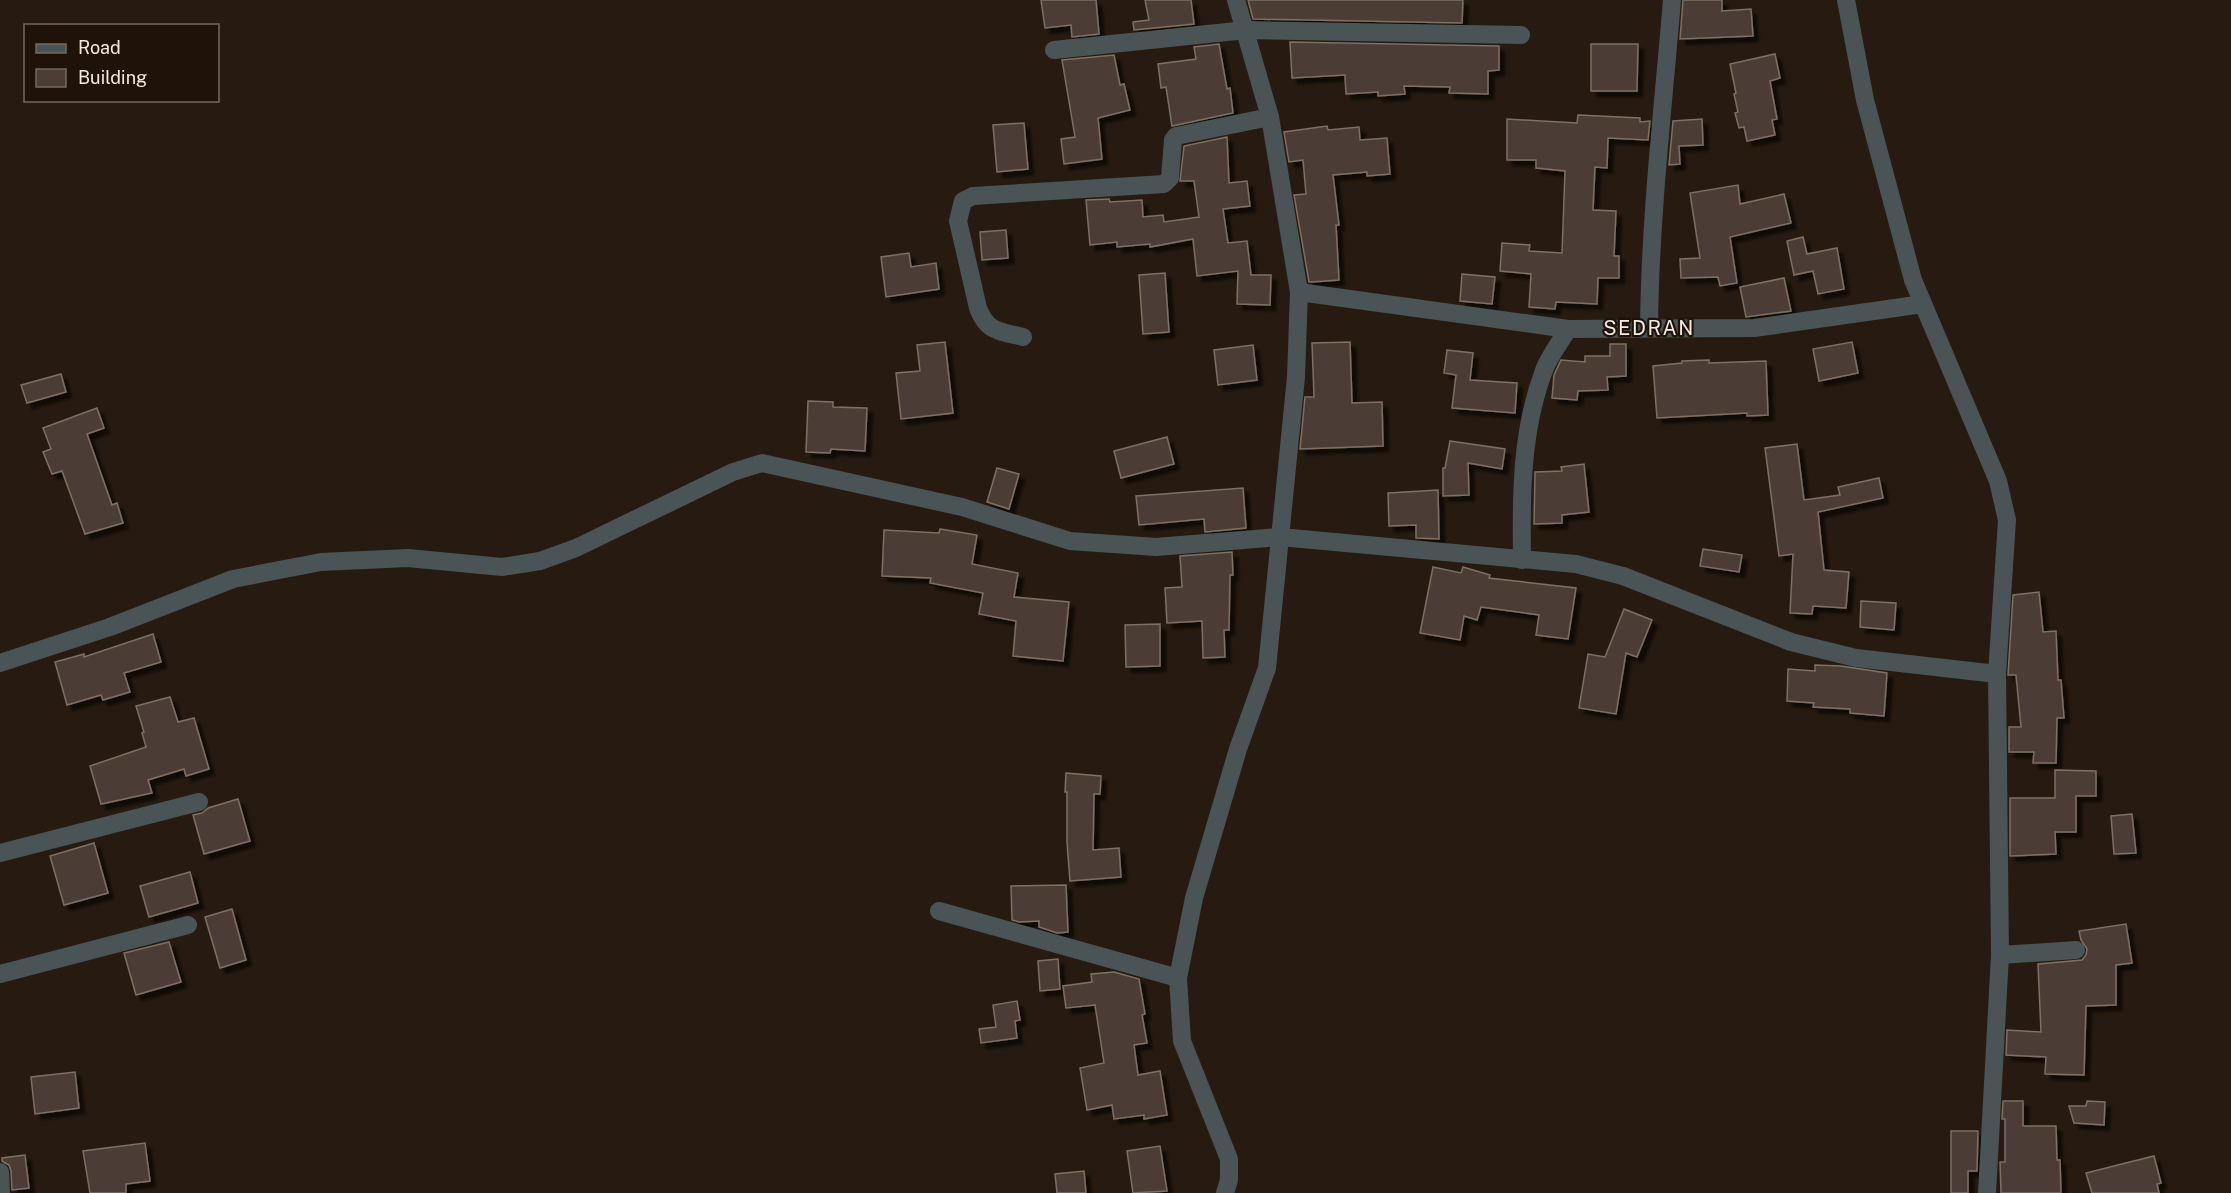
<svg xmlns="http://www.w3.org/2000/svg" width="2231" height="1193" viewBox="0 0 2231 1193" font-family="'Public Sans',sans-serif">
  <defs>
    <filter id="shadow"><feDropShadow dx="5.5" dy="5.5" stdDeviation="1.5" flood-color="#0009"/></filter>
  </defs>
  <rect width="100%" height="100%" fill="#271b11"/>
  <g fill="#4c3e34" stroke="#7e6f63" stroke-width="1.5" filter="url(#shadow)">
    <polygon points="1041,0 1096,0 1099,34 1072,37 1071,25 1045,28"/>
    <polygon points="1145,0 1191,0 1194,24 1134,30 1133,22 1149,20"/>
    <polygon points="1248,0 1463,0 1462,23 1253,19"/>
    <polygon points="1683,0 1722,0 1722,11 1751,9 1753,36 1680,39"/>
    <polygon points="1290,42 1499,46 1499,70 1488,71 1488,94 1449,93 1450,87 1404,86 1405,94 1378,96 1378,92 1346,94 1345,75 1292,78"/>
    <polygon points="1219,44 1227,89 1230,88 1233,113 1172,126 1166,87 1161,88 1158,64 1196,59 1194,47"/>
    <polygon points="1591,44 1638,44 1637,91 1591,91"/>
    <polygon points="1775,54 1780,78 1770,81 1777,119 1772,120 1775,135 1747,141 1744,127 1739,128 1735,113 1738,112 1734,94 1736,93 1730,64"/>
    <polygon points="1114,55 1120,85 1124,84 1130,110 1098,118 1102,159 1064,164 1061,139 1075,137 1062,60"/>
    <polygon points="1578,115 1640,118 1640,122 1650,121 1648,140 1608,138 1607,168 1595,167 1593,210 1616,211 1614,256 1619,256 1619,278 1598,278 1597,304 1556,302 1555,309 1529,307 1531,274 1500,271 1502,243 1530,245 1529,251 1562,253 1565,171 1536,168 1536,160 1507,160 1507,119 1577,123"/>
    <polygon points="1702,119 1703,145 1679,146 1680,164 1669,165 1673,121"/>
    <polygon points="1024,123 1028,169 997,172 993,125"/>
    <polygon points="1327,126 1328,130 1359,127 1360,140 1387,138 1390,174 1367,176 1367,172 1333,175 1339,225 1336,225 1339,280 1312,282 1309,282 1294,195 1306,194 1303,160 1289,162 1284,132"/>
    <polygon points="1227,137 1229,183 1247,181 1250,206 1223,209 1228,243 1247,241 1251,275 1271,275 1270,305 1237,304 1238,271 1197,276 1193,239 1150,247 1150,244 1117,247 1117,242 1090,245 1086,200 1109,199 1110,202 1142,200 1143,217 1163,215 1164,222 1199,217 1194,181 1180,181 1184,146"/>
    <polygon points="1738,185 1740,204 1784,194 1791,223 1730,237 1737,283 1720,286 1718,277 1681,278 1680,259 1700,258 1690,193"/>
    <polygon points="1006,230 1008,258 982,260 980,232"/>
    <polygon points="1803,237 1807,254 1837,248 1844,289 1818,294 1813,271 1794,275 1787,241"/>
    <polygon points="909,253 911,267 936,263 939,289 886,297 881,257"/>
    <polygon points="1165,273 1169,332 1143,334 1139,275"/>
    <polygon points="1462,274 1495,277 1492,304 1460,301"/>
    <polygon points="1784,278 1791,311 1746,317 1740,287"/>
    <polygon points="945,342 953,413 901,419 896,373 920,371 917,345"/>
    <polygon points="1350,342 1352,403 1382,402 1383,446 1300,449 1305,397 1314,397 1312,343"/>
    <polygon points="1852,342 1858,373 1819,381 1813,349"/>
    <polygon points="1610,344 1626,344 1626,376 1607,377 1608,390 1578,391 1577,400 1552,398 1554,375 1561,360 1585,362 1585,356 1610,356"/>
    <polygon points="1253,345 1257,380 1218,385 1214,350"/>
    <polygon points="1447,350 1473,353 1470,380 1517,383 1515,413 1452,408 1456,375 1444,373"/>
    <polygon points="1709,360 1709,363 1766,361 1768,415 1747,416 1747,413 1657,418 1653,366 1682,363 1682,361"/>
    <polygon points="61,374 66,392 27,403 21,385"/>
    <polygon points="808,401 833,402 833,407 867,408 865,451 831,449 830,453 806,452"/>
    <polygon points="97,408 104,428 87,434 112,505 117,503 123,523 85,534 62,471 52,474 43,452 51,449 43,428"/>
    <polygon points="1167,437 1174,464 1121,478 1114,451"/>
    <polygon points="1450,441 1505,449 1502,469 1468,463 1469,495 1443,496 1443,468 1445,468"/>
    <polygon points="1797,444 1804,500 1840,495 1838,487 1879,478 1883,498 1818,512 1824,570 1849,572 1846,608 1813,606 1812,614 1790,613 1793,554 1779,556 1765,448"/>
    <polygon points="1584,464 1589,512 1562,515 1562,523 1534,524 1535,472 1562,471 1561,467"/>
    <polygon points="997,468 1019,474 1009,509 987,502"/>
    <polygon points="1243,488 1246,528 1205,532 1204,519 1139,525 1136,496"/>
    <polygon points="1438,490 1439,539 1416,538 1416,525 1389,526 1388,493"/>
    <polygon points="940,529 977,535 972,564 1018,573 1014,597 1069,602 1063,661 1013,656 1016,621 979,614 983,593 930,583 931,578 882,576 884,530 939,533"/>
    <polygon points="1703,549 1742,555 1739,572 1700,566"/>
    <polygon points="1232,552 1233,575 1230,575 1229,630 1224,630 1225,657 1203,658 1202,621 1167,623 1165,588 1182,587 1180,556"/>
    <polygon points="1433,567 1461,573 1463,567 1490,575 1489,578 1576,588 1568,639 1536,635 1539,615 1481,607 1477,620 1464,616 1460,640 1420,633"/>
    <polygon points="2039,592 2043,632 2056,631 2058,680 2061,680 2064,718 2057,718 2056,763 2033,763 2034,752 2009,752 2009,727 2021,727 2016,675 2008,675 2013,595"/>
    <polygon points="1861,601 1896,603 1894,630 1860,627"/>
    <polygon points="1624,609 1652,620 1637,657 1626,653 1616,714 1579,708 1588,654 1605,657"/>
    <polygon points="1160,624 1160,666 1126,667 1125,625"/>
    <polygon points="153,634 161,662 124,673 130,692 103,700 101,695 67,705 55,662 84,654 84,657"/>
    <polygon points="1815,665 1841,666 1887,673 1884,716 1850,713 1850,709 1813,707 1814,703 1787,701 1788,669 1815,671"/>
    <polygon points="170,697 178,722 194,718 209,769 186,776 184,769 148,780 152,793 101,804 90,766 146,747 142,733 144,732 136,706"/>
    <polygon points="2055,770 2096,771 2096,796 2076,796 2076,832 2055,832 2056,854 2010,856 2010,798 2055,798"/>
    <polygon points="1066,773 1101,776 1100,794 1094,794 1093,850 1119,848 1121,877 1070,881 1067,842 1067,792 1065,792"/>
    <polygon points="238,799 250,841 204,854 193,815 202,813 208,808"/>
    <polygon points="2132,814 2136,853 2114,854 2111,816"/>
    <polygon points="94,843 108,893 64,905 50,856"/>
    <polygon points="190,872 198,903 149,917 140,886"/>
    <polygon points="1066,885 1068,932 1057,933 1039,927 1039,921 1019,922 1012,920 1011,886"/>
    <polygon points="232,909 246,960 220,968 205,917"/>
    <polygon points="2126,924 2132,963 2116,965 2116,1005 2086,1006 2084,1075 2045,1074 2046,1057 2006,1055 2007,1030 2041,1032 2038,964 2082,960 2086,955 2087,949 2081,940 2079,931"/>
    <polygon points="169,942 181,982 136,995 124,953"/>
    <polygon points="1058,959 1060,989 1040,991 1038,961"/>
    <polygon points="1114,972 1139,979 1145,1014 1142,1015 1147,1043 1134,1045 1138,1075 1160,1071 1167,1115 1144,1119 1144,1115 1114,1119 1112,1105 1087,1110 1080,1068 1104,1063 1095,1005 1066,1008 1063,986 1092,982 1091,974"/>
    <polygon points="1017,1001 1020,1020 1015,1021 1017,1038 981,1043 979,1029 996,1027 993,1005"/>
    <polygon points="75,1072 79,1108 35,1114 31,1077"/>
    <polygon points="2003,1101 2023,1101 2023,1126 2056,1126 2057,1160 2060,1160 2061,1193 2001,1193 2000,1162 2005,1162 2005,1119 2002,1119"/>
    <polygon points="2087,1101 2105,1102 2104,1125 2074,1123 2069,1106 2086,1106"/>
    <polygon points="1951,1131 1978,1131 1977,1171 1968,1171 1968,1193 1951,1193"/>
    <polygon points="145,1143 150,1181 126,1184 126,1193 90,1193 83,1151"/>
    <polygon points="1160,1146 1167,1191 1133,1193 1127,1151"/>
    <polygon points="25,1155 29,1188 12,1190 11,1171 9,1165 2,1161 2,1158"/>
    <polygon points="2154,1156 2161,1183 2157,1184 2159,1193 2092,1193 2086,1173"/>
    <polygon points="1084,1171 1086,1193 1057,1193 1055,1174"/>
  </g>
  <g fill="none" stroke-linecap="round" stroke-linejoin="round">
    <g stroke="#4a5355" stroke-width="18">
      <polyline points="1846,0 1865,100 1913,280 1998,481 2007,520 1997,674 2000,955 1987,1193"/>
      <polyline points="1054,50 1246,30 1521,35"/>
      <polyline points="1299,292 1568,329 1754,328 1923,304"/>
      <path d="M1649 328C1650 218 1663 109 1672 0"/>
      <path d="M1023 337C999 331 987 332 978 308L958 221 963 201 973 196 1164 184 1170 178 1173 140 1176 136 1270 117"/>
      <path d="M1522 560C1521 497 1521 433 1543 373 1548 357 1560 343 1568 329"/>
      <polyline points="0,663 110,627 233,579 321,562 408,558 502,567 540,561 576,548 733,472 762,463 962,507 1070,541 1156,547 1280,537 1576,564 1623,576 1791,642 1856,658 1997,674"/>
      <polyline points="0,853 199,802"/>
      <polyline points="939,911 1178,978"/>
      <polyline points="2000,955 2076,950"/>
      <polyline points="0,974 188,925"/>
      <polyline points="0,1172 1,1193"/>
      <polyline points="1225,1193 1229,1180 1229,1159 1182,1041 1178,978 1194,898 1238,749 1267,668 1296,377 1299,292 1270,117 1236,0"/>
    </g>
  </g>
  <g text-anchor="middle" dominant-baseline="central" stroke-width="4.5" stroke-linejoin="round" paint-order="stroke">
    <g font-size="20" letter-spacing="1.5" fill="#f4ebe5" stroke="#1e1209">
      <text x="1649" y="328">SEDRAN</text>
    </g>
  </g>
  <rect x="24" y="24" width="195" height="78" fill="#1e1209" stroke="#746961" stroke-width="1.5"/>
  <rect x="36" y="44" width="30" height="9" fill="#4a5355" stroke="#746961" stroke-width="1.5"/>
  <text x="78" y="54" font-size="18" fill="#f4ebe5">Road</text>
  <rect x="36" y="69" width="30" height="18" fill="#4c3e34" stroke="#746961" stroke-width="1.5"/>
  <text x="78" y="84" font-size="18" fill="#f4ebe5">Building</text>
</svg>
